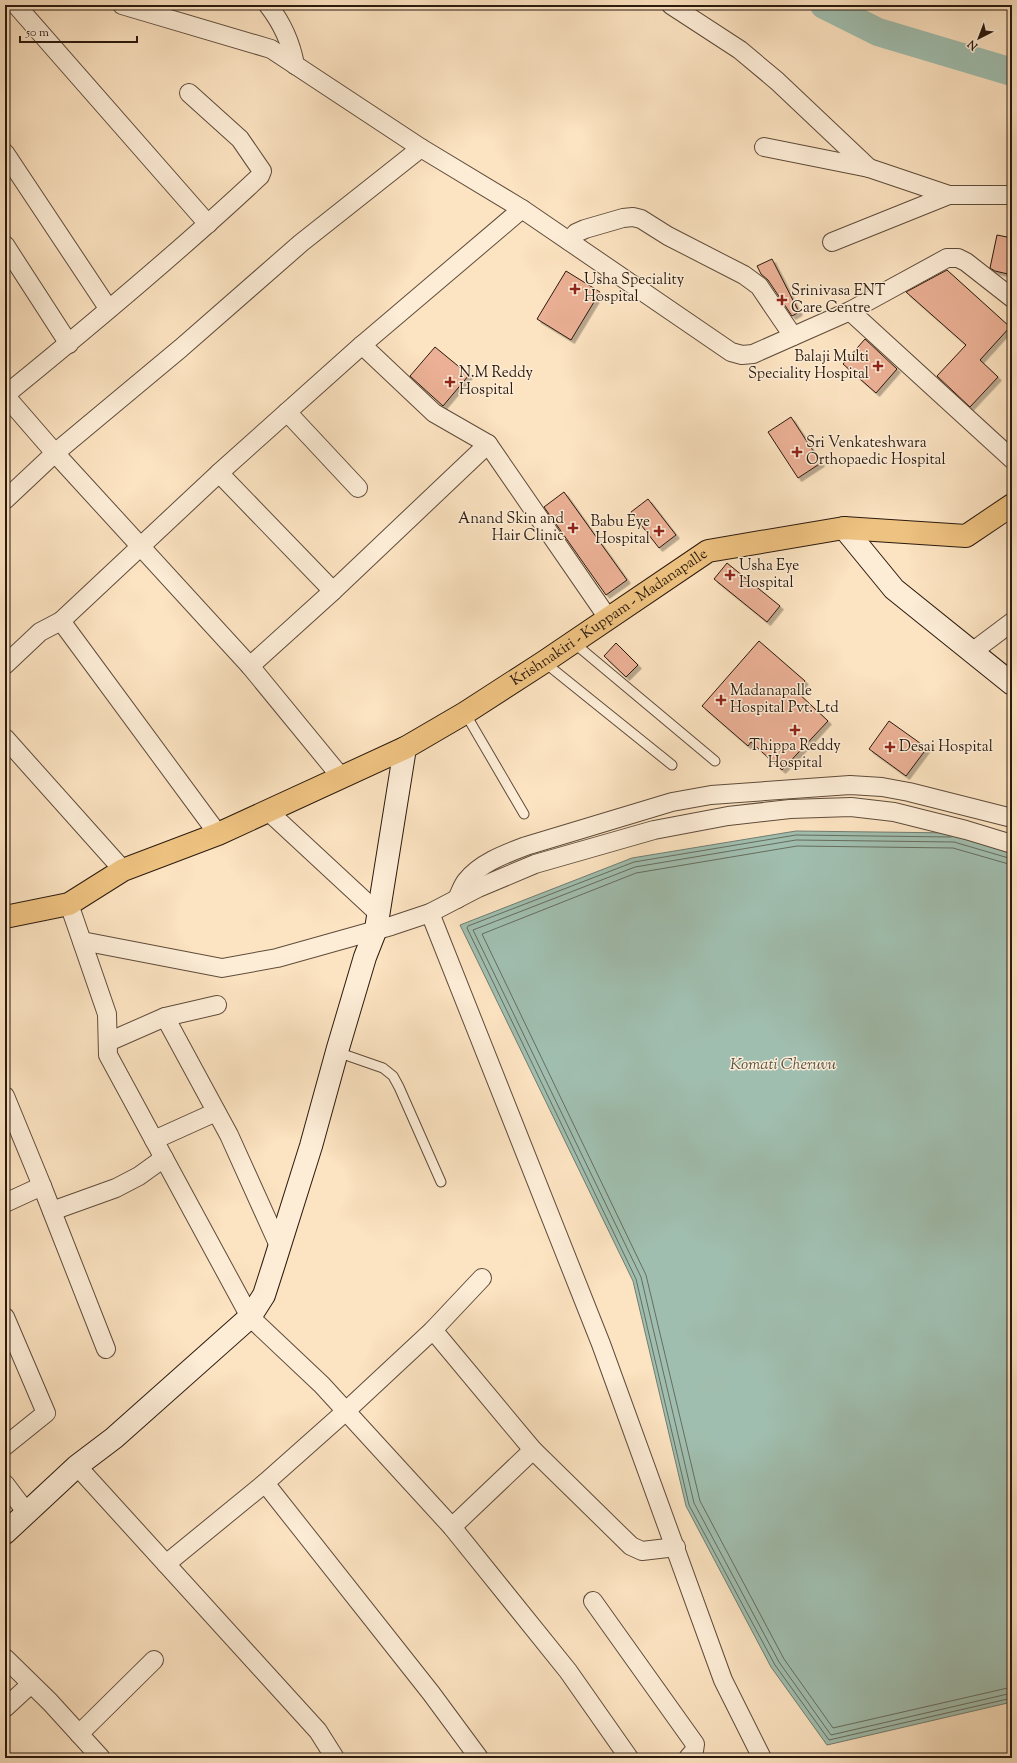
<svg xmlns="http://www.w3.org/2000/svg" width="1017" height="1763" viewBox="0 0 1017 1763" font-family="'Sorts Mill Goudy',serif">
  <defs>
    <filter id="shadow"><feDropShadow dx="3.5" dy="3.5" stdDeviation="0" flood-color="#0004"/></filter>
  </defs>
  <rect width="100%" height="100%" fill="#fce3c1"/>
  <filter id="stains"><feTurbulence type="fractalNoise" baseFrequency=".005" numOctaves="4"/><feColorMatrix values="0 0 0 0 .2 0 0 0 0 .09 0 0 0 0 .02 0 0 0 .5 -.17"/></filter>
  <radialGradient id="worn" r=".72"><stop offset=".6" stop-color="#630" stop-opacity="0"/><stop offset="1" stop-color="#630" stop-opacity=".3"/></radialGradient>
  <polygon fill="#a0beaf" stroke="#717c6f" points="796,831 955,833 1012,850 1012,1702 827,1745 771,1667 686,1506 633,1281 460,925 632,858"/>
  <g fill="none" stroke-linecap="round" stroke-linejoin="round">
    <g stroke="#666c5e" stroke-width="1">
      <polyline points="951,837 796,835 634,862 468,926 467,928 636,1279 689,1505 775,1665 829,1740 1012,1698"/>
      <polyline points="1012,859 954,842 796,840 635,867 473,930 641,1277 694,1503 779,1662 831,1735 1012,1693"/>
      <polyline points="1012,865 953,848 797,846 636,873 482,934 646,1275 700,1501 784,1659 833,1728 1012,1687"/>
    </g>
    <polyline stroke="#a0beaf" stroke-width="28" points="824,5 878,32 1012,72"/>
  </g>
  <g fill="#ebb095" stroke="#2b1a0e" filter="url(#shadow)">
    <polygon points="997,235 1012,238 1012,275 995,271 990,268"/>
    <polygon points="772,259 799,312 792,316 768,280 761,274 757,266"/>
    <polygon points="947,270 1010,327 980,360 998,377 970,407 937,376 966,345 906,292"/>
    <polygon points="566,271 600,292 571,340 537,319"/>
    <polygon points="865,339 897,369 876,393 843,364"/>
    <polygon points="435,347 469,375 443,406 410,376"/>
    <polygon points="791,417 821,463 798,478 768,432"/>
    <polygon points="564,492 627,580 606,595 544,507"/>
    <polygon points="648,499 676,535 659,548 631,512"/>
    <polygon points="727,563 780,606 767,622 714,579"/>
    <polygon points="759,641 805,681 796,691 828,721 782,770 751,742 748,746 702,706"/>
    <polygon points="616,643 638,665 626,677 604,656"/>
    <polygon points="889,721 927,748 906,776 869,749"/>
  </g>
  <g fill="none" stroke-linecap="round" stroke-linejoin="round">
    <defs>
      <g id="lane">
        <polyline points="574,643 715,761"/>
        <polyline points="544,662 672,765"/>
        <polyline points="465,713 524,814"/>
        <polyline points="337,1052 383,1068 393,1076 399,1087 441,1182"/>
      </g>
      <g id="street">
        <polyline points="16,5 208,224"/>
        <polyline points="122,5 271,49 421,148 522,209 731,352 742,355 753,354 850,311 947,258 958,258 966,262 1012,298"/>
        <path d="M268 5C282 23 291 42 295 65"/>
        <polyline points="671,5 740,50 777,81 869,168 949,195 1012,195"/>
        <path d="M189 93 240 139 262 171 260 176C180 251 95 322 9 392V400L55 453 181 348 301 243 421 148"/>
        <polyline points="764,147 869,168"/>
        <polyline points="5,153 108,308"/>
        <polyline points="569,241 576,233 585,229 623,218 633,217 641,219 668,236 744,275 759,286 793,336"/>
        <polyline points="832,242 949,195"/>
        <polyline points="5,245 69,344"/>
        <polyline points="850,311 1012,459"/>
        <polyline points="362,345 434,413 488,444 608,618"/>
        <polyline points="287,412 358,488"/>
        <polyline points="219,473 362,345 522,209"/>
        <polyline points="5,500 55,453 250,666 341,777"/>
        <polyline points="972,652 1012,622"/>
        <polyline points="5,665 40,632 61,621"/>
        <polyline points="250,666 333,591"/>
        <polyline points="5,738 123,870"/>
        <polyline points="269,812 379,914"/>
        <polyline points="218,834 61,621 219,473 333,591 488,444"/>
        <path d="M457 899C460 893 462 886 466 881 480 863 505 854 526 846L672 802 711 795 850 785 882 787 909 792 1012 818"/>
        <polyline points="69,904 107,1014 108,1055 250,1317 322,1385 452,1527 568,1671 629,1758"/>
        <polyline points="430,913 601,1344 723,1680 762,1758"/>
        <polyline points="82,941 222,968 277,958 391,926 430,913 478,888 535,864 654,830 728,816 790,809 851,807 894,812 966,830 1012,844"/>
        <polyline points="165,1017 217,1005"/>
        <polyline points="108,1042 165,1017 229,1135 280,1248"/>
        <polyline points="5,1096 42,1186"/>
        <polyline points="154,1140 216,1112"/>
        <polyline points="5,1203 42,1186 106,1349"/>
        <polyline points="52,1211 116,1188 139,1176 164,1158"/>
        <polyline points="5,1317 46,1413 5,1446"/>
        <polyline points="433,1330 482,1278"/>
        <polyline points="77,1466 318,1731 335,1758"/>
        <polyline points="5,1484 27,1513"/>
        <polyline points="452,1527 533,1450"/>
        <polyline points="166,1564 265,1483"/>
        <polyline points="593,1601 695,1744 694,1751 688,1758"/>
        <polyline points="5,1658 50,1702 101,1758"/>
        <polyline points="5,1708 31,1684"/>
        <polyline points="79,1734 154,1660"/>
        <polyline points="479,1758 431,1693 265,1483 346,1411 433,1330 533,1450 631,1546 642,1551 676,1547"/>
      </g>
      <g id="secondary">
        <polyline points="844,528 894,589 1012,684"/>
        <polyline points="5,1533 77,1466 114,1438 250,1317 264,1295 273,1267 311,1146 338,1048 365,957 376,929 405,748"/>
      </g>
      <g id="primary">
        <path id="s1" d="M5 917 69 904 123 870 218 834 405 748 465 713 544 662 708 551 844 528 966 536 1012 505"/>
      </g>
    </defs>
    <use href="#lane" stroke="#5f4c3b" stroke-width="11"/>
    <use href="#street" stroke="#5f4c3b" stroke-width="20"/>
    <use href="#secondary" stroke="#2b1a0e" stroke-width="24"/>
    <use href="#primary" stroke="#2b1a0e" stroke-width="24"/>
    <use href="#lane" stroke="#fdedd7" stroke-width="9"/>
    <use href="#street" stroke="#fdedd7" stroke-width="18"/>
    <use href="#secondary" stroke="#fdedd7" stroke-width="22"/>
    <use href="#primary" stroke="#eec280" stroke-width="22"/>
  </g>
  <g fill="#8f2418" stroke="#fdedd7" stroke-width="1.5">
    <path d="M573 283h4v4h4v4h-4v4h-4v-4h-4v-4h4z"/>
    <path d="M780 294h4v4h4v4h-4v4h-4v-4h-4v-4h4z"/>
    <path d="M876 360h4v4h4v4h-4v4h-4v-4h-4v-4h4z"/>
    <path d="M448 376h4v4h4v4h-4v4h-4v-4h-4v-4h4z"/>
    <path d="M795 446h4v4h4v4h-4v4h-4v-4h-4v-4h4z"/>
    <path d="M571 522h4v4h4v4h-4v4h-4v-4h-4v-4h4z"/>
    <path d="M657 525h4v4h4v4h-4v4h-4v-4h-4v-4h4z"/>
    <path d="M728 569h4v4h4v4h-4v4h-4v-4h-4v-4h4z"/>
    <path d="M719 694h4v4h4v4h-4v4h-4v-4h-4v-4h4z"/>
    <path d="M793 724h4v4h4v4h-4v4h-4v-4h-4v-4h4z"/>
    <path d="M888 741h4v4h4v4h-4v4h-4v-4h-4v-4h4z"/>
  </g>
  <g text-anchor="middle" dominant-baseline="central" stroke-width="3" stroke-linejoin="round" paint-order="stroke">
    <g font-size="15" fill="#2b1a0e" stroke="#fdedd7" text-anchor="start">
      <text x="584" y="280">Usha Speciality<tspan x="584" dy="17">Hospital</tspan></text>
      <text x="791" y="291">Srinivasa ENT<tspan x="791" dy="17">Care Centre</tspan></text>
      <text x="869" y="357" text-anchor="end">Balaji Multi<tspan x="869" dy="17">Speciality Hospital</tspan></text>
      <text x="459" y="373">N.M Reddy<tspan x="459" dy="17">Hospital</tspan></text>
      <text x="806" y="443">Sri Venkateshwara<tspan x="806" dy="17">Orthopaedic Hospital</tspan></text>
      <text x="564" y="519" text-anchor="end">Anand Skin and<tspan x="564" dy="17">Hair Clinic</tspan></text>
      <text x="650" y="522" text-anchor="end">Babu Eye<tspan x="650" dy="17">Hospital</tspan></text>
      <text x="739" y="566">Usha Eye<tspan x="739" dy="17">Hospital</tspan></text>
      <text x="730" y="691">Madanapalle<tspan x="730" dy="17">Hospital Pvt. Ltd</tspan></text>
      <text x="795" y="746" text-anchor="middle">Thippa Reddy<tspan x="795" dy="17">Hospital</tspan></text>
      <text x="899" y="747">Desai Hospital</text>
    </g>
    <g font-size="15" fill="#2b1a0e" stroke="#fdedd7">
      <text stroke="none"><textPath href="#s1" startOffset="679">Krishnakiri - Kuppam - Madanapalle</textPath></text>
    </g>
    <g font-size="16" font-style="italic" fill="#545346" stroke="#fdedd7">
      <text x="783" y="1065">Komati Cheruvu</text>
    </g>
  </g>
  <rect width="1017" height="1763" fill="none" stroke="#fce3c1" stroke-width="20"/>
  <rect x="6" y="6" width="1005" height="1751" fill="none" stroke="#2b1a0e" stroke-width="2"/>
  <rect x="10" y="10" width="997" height="1743" fill="none" stroke="#2b1a0e"/>
  <g transform="translate(979 38) rotate(222)" stroke="#fdedd7" stroke-width="3" paint-order="stroke">
  <path d="M0-3L7 15L0 10L-7 15Z" fill="#2b1a0e"/>
  <text y="-6" font-size="11" font-weight="bold" text-anchor="middle" fill="#2b1a0e">N</text>
  </g>
  <path d="M20 36v6h117v-6" fill="none" stroke="#2b1a0e" stroke-width="2"/>
  <text x="26" y="36" font-size="12" fill="#2b1a0e" stroke="#fdedd7" stroke-width="3" paint-order="stroke">50 m</text>
  <rect width="100%" height="100%" filter="url(#stains)"/>
  <rect width="100%" height="100%" fill="url(#worn)"/>
</svg>
